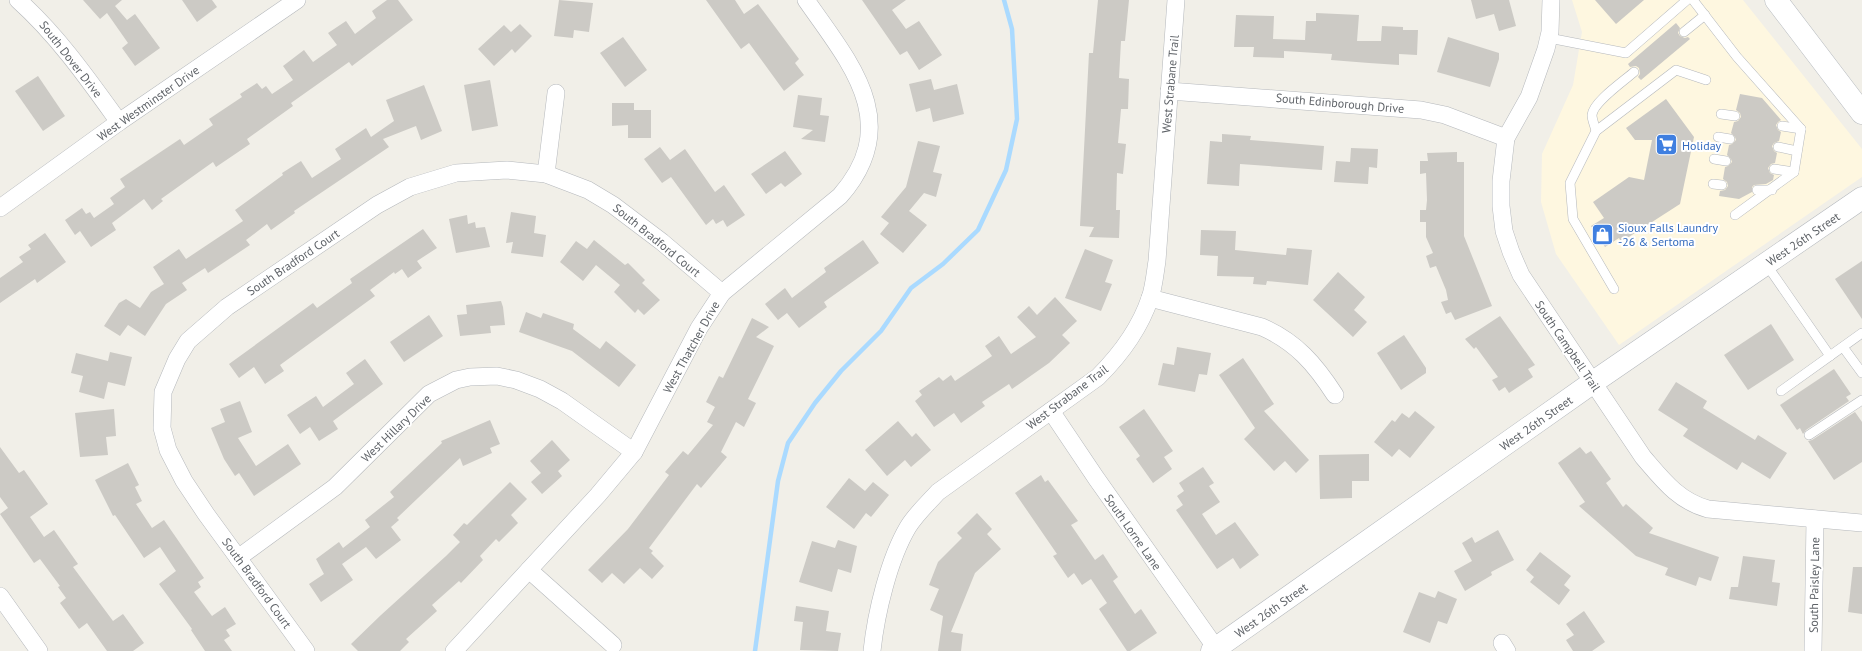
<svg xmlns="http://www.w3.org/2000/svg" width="1862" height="651" viewBox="0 0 1862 651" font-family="'PT Sans',sans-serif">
  <rect width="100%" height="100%" fill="#f1efe8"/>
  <polygon fill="#fef7e0" points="1572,0 1743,0 1862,149 1862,177 1619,345 1556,254 1541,202 1542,154 1573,85 1582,32"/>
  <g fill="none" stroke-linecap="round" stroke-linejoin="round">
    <polyline stroke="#aadaff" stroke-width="4.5" points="755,651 778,481 788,443 815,403 841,371 881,331 911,288 943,264 978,230 1006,170 1017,119 1012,29 1004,0"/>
  </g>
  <g fill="#cccac5">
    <polygon points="83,0 122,0 115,6 127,20 135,14 160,48 135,66 122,48 128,43 107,13 100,19"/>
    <polygon points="182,0 212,0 217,7 197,22"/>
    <polygon points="387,0 398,0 413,20 352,66 349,62 291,103 293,106 247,139 250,144 216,167 213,162 161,199 163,201 152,210 144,199 112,223 116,230 91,247 80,231 75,235 65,220 82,208 86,214 90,212 94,218 114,204 110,198 125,187 120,179 180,139 184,145 213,125 209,119 242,97 240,94 257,83 262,89 266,86 272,94 293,80 283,66 304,50 313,62 337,45 328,33 346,21 355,34 376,18 372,11"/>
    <polygon points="559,0 593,3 589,32 574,30 573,38 554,36"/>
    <polygon points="706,0 735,0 744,14 758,4 799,59 795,63 804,75 784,91 749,43 741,49"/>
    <polygon points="862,0 906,0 892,10 906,29 919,21 942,55 919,70 907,51 900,55"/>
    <polygon points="1098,0 1129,0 1125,41 1121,41 1119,78 1129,79 1128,109 1121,109 1118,143 1126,144 1123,174 1117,173 1116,210 1120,210 1119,238 1089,237 1094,227 1080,226 1089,53 1093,53"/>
    <polygon points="1471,0 1509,0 1516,26 1499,31 1494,14 1476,19"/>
    <polygon points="1595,0 1644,0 1616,24"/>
    <polygon points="1316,13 1359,15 1357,41 1381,41 1382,26 1403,27 1403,30 1418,30 1417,55 1399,54 1399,65 1369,63 1331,60 1332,54 1284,51 1284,58 1253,57 1254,47 1234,47 1236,15 1274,16 1273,39 1305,40 1306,21 1316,21"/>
    <polygon points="1676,23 1680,28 1678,33 1680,36 1685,38 1688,37 1690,39 1641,80 1638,77 1640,74 1639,68 1636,66 1630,67 1628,64"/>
    <polygon points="520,24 532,36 515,53 512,49 494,66 478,49 504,25 511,32"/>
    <polygon points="623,37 647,70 625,87 600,53"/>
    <polygon points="1448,37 1499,53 1499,59 1490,87 1437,72"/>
    <polygon points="38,76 65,116 43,131 15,91"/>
    <polygon points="931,79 934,90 957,84 964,114 933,122 930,108 916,112 909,84"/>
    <polygon points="490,80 498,126 472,131 464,85"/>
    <polygon points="424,85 442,131 421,140 416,126 383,139 389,147 294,211 295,213 271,230 267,224 246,240 250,245 208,273 205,268 182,283 187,290 166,304 145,336 128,325 120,336 104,326 119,303 126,299 140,308 151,292 164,284 153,267 179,249 186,259 243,221 235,210 283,175 282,173 301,161 312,178 341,159 335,149 366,128 371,137 394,121 386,100"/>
    <polygon points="1740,94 1762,98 1781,120 1778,122 1776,125 1778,130 1781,132 1779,141 1774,143 1772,146 1774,151 1777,153 1775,163 1771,164 1768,168 1770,173 1774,175 1773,180 1766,184 1754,185 1752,187 1752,192 1739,199 1719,196 1720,191 1725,190 1728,186 1727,182 1723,179 1725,167 1728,166 1732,162 1731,159 1727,155 1729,145 1732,144 1736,140 1735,137 1731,133 1734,122 1738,121 1741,117 1740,113 1736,110"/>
    <polygon points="798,95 822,98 820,115 829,116 825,142 801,139 813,130 793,127"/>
    <polygon points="1666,99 1694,137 1680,204 1621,242 1619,238 1605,247 1591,226 1604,218 1593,202 1629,177 1644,180 1652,140 1635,140 1626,128"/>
    <polygon points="612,103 634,103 634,110 651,110 651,138 628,138 628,125 612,126"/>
    <polygon points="1222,134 1251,136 1250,140 1324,146 1322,170 1240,164 1239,186 1207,184 1210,141 1222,142"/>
    <polygon points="918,141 940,146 933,172 942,174 936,197 924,193 909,211 927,225 903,253 880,234 889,223 881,217 906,187"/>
    <polygon points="660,147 670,160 685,149 715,192 724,185 745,215 727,227 723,220 716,224 713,219 706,225 671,177 662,183 644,159"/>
    <polygon points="1351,148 1378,149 1377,168 1369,167 1368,184 1334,182 1336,161 1350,162"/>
    <polygon points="785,151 802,174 785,187 781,183 766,194 751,174"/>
    <polygon points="1457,152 1457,162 1464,162 1464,236 1492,306 1455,320 1451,312 1446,314 1441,302 1448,300 1446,290 1436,266 1430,268 1426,256 1433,253 1426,237 1426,222 1420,222 1420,210 1426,210 1427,200 1426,173 1420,174 1420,161 1428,161 1427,153"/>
    <polygon points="511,212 536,216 534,233 546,235 543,257 511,253 513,242 506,243"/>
    <polygon points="467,215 468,224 475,222 476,228 485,227 490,247 456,253 449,219"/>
    <polygon points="423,229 437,248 417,261 422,268 408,278 402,269 395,274 394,272 370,290 375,296 280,365 284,371 265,384 254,367 239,378 229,364 313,303 317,308 352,283 350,279"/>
    <polygon points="1201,230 1236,231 1235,250 1286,255 1287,248 1312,250 1308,285 1267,281 1266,285 1253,284 1254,277 1217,276 1218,256 1200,255"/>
    <polygon points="45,233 66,262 37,283 35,279 0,303 0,278 23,262 19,257 31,249 28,245"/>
    <polygon points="594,240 625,265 628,263 645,280 642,283 660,300 644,315 638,309 635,313 614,292 620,285 596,265 583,281 560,262 576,241 587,249"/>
    <polygon points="863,240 879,263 824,302 827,307 799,328 787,313 778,320 765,304 785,288 792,298 826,272 824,268"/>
    <polygon points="1085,249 1113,260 1105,282 1112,284 1101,311 1065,298"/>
    <polygon points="1862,261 1862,319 1835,279"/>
    <polygon points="1338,272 1365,297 1354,310 1367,322 1353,337 1313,300"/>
    <polygon points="1055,297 1077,321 1062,335 1070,343 1049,363 1012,389 1009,384 982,402 985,406 961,423 954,413 934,427 915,401 922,395 919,391 939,377 943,381 951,375 955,381 992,356 985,346 999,336 1011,354 1036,337 1017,317 1029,306 1037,315"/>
    <polygon points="501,301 503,307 505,325 490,326 491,333 460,336 457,315 467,314 466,305"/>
    <polygon points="526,312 541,318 543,313 574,324 573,329 600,349 606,341 636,365 619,387 572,351 519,332"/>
    <polygon points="429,315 443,336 404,362 390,342"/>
    <polygon points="1500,316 1535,365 1528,369 1533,377 1509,393 1505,387 1499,391 1492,380 1498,377 1476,347 1474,349 1465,339"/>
    <polygon points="752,318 769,327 756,337 774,346 748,399 756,403 744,427 736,422 721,452 727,457 701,488 697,484 649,548 653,551 651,553 664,566 652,579 640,568 624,584 612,573 602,583 588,570 628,529 669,475 665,472 683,451 688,455 713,425 707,422 715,407 706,402 719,376 723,378"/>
    <polygon points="1771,324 1794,360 1748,390 1724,355"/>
    <polygon points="1404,335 1426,368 1426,373 1401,390 1377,353"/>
    <polygon points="1177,347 1211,353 1207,375 1199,374 1195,392 1158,385 1163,363 1174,365"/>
    <polygon points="110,352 132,357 125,386 108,382 104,399 79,392 83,376 71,373 76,353 108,361"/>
    <polygon points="1243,358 1274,404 1264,411 1309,460 1296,473 1285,461 1274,471 1244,439 1255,428 1219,375"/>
    <polygon points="365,359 383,384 333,421 338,429 319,441 310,427 300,434 287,415 316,396 323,407 354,384 346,373"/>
    <polygon points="1834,369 1851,394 1846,397 1849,401 1806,430 1803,434 1800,428 1797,430 1780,405"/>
    <polygon points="1676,382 1707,401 1703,408 1755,440 1758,435 1787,453 1770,479 1742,462 1737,470 1683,436 1688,429 1658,410"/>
    <polygon points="240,401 252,432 238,438 256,466 288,444 301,464 254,496 239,473 235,476 224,459 211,428 225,422 220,409"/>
    <polygon points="114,409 116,436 106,437 108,455 80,457 75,413"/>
    <polygon points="1144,409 1173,451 1164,457 1172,469 1153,483 1136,459 1140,456 1119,427"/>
    <polygon points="1415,411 1435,427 1410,458 1399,449 1392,457 1374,442 1392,420 1395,422 1402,413 1409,418"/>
    <polygon points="1855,412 1862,422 1862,462 1834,480 1808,441 1812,440"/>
    <polygon points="490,420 500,444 490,448 492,453 463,466 460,458 397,518 399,520 391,527 401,540 376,559 366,547 342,564 353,580 321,602 309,584 324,574 316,559 339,542 343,548 370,527 365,520 394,497 390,492 442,443 441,441"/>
    <polygon points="898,421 912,437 916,433 931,450 911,467 905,460 887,476 865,450"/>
    <polygon points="552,440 570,460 558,471 562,476 542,494 531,482 541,473 530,461"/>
    <polygon points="0,447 19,473 24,470 48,504 30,517 44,537 54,530 78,564 73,567 113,621 123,614 144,643 133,651 107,651 87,623 79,629 60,603 66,598 58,587 60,586 40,559 34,563 0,514 8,508 0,497"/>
    <polygon points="1580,447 1586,454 1591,451 1611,479 1606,483 1623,507 1626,504 1653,528 1649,533 1719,557 1711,581 1699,577 1696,586 1665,575 1668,568 1636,556 1579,506 1585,502 1558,463"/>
    <polygon points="1369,454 1369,481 1352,481 1352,498 1320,499 1319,455"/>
    <polygon points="128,463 139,485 135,487 142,501 136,504 152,528 164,520 204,578 198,582 201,587 194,592 212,616 225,607 236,624 226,630 230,636 224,640 232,651 205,651 191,630 192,629 159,584 176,571 160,547 144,558 115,515 113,516 95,480"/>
    <polygon points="1203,467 1214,483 1209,486 1220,502 1202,514 1216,535 1235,522 1259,555 1240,569 1233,558 1217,569 1176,510 1183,505 1177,496 1184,491 1179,483"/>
    <polygon points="1041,475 1045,482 1048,480 1078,521 1071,525 1095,560 1103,554 1118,577 1113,581 1135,614 1141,609 1157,633 1130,651 1127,651 1099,609 1107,603 1091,579 1082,585 1074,573 1068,578 1053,556 1057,554 1015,493"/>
    <polygon points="849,478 865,491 873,482 889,495 871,517 866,513 854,529 826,507"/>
    <polygon points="510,482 527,499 511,515 518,523 499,542 496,539 480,556 483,560 461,583 459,581 432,605 437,611 406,639 409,642 400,651 358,651 351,644 381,615 446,556 460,542 453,535 464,523 467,525"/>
    <polygon points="977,513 992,529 987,534 1001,549 975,573 951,632 963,634 961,651 938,651 943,616 930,610 939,589 929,585 938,562 962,538 957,533"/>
    <polygon points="1498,530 1514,560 1491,572 1492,575 1465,591 1454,571 1472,561 1462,543 1472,537 1475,543"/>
    <polygon points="838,540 857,546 851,573 838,569 832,592 799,582 812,541 835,548"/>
    <polygon points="1540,552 1571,576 1564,585 1570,590 1559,605 1530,582 1534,577 1526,570"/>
    <polygon points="1743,556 1775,560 1772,582 1780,583 1777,606 1729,599 1731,587 1738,587"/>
    <polygon points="1853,567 1862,567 1862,614 1848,612"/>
    <polygon points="1438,591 1457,599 1447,624 1438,621 1430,643 1403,632 1419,592 1435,598"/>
    <polygon points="796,606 829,611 826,631 841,633 838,651 800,650 803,622 794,621"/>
    <polygon points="1584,611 1605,642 1592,651 1573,651 1566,640 1574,635 1566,624"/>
  </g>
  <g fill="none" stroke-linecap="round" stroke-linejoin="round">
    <defs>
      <g id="lane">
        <polyline points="1693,0 1737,57 1801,129 1794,172 1735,215"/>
        <polyline points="1684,32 1705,15"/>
        <polyline points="1549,38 1626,53 1687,0"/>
        <polyline points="1721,114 1735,116"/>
        <polyline points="1782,126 1801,129"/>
        <path d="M1596 131C1595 126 1592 120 1592 115 1593 102 1624 81 1634 72"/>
        <polyline points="1718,137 1730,139"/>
        <polyline points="1778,147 1797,151"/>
        <polyline points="1714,159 1726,161"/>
        <polyline points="1774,169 1794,172"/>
        <polyline points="1713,184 1722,185"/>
        <polyline points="1757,190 1772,190"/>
        <polyline points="1766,264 1830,356"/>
        <polyline points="1614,289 1573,219 1570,183 1596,131 1676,70 1706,80"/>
        <polyline points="1843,347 1862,373"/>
        <polyline points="1781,391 1862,333"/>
        <polyline points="1809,435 1862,400"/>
      </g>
      <g id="street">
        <path d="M18 0C58 36 88 79 119 122"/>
        <path d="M1551 0 1550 32 1546 49 1529 97 1506 138 1501 181V206L1504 231 1511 252 1521 275 1643 457C1662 479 1678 501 1708 509L1862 523"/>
        <polyline points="1169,91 1421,110 1445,115 1506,138"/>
        <polyline points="546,174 556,93"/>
        <polyline points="0,208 119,122 297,0"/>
        <path d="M1150 298 1262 327C1296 342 1315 364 1335 395"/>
        <polyline points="1051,411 1096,478 1218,651"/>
        <polyline points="238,558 335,487 429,394 456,380 470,377 497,376 516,380 540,389 562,401 634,452"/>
        <polyline points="529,570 613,645"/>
        <polyline points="0,596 39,651"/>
        <polyline points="1502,643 1507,651"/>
        <polyline points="306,651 206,514 184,481 168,450 162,428 163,392 177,359 188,341 227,307 377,205 410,187 456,173 507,170 546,174 588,190 613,205 662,242 722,293"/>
        <path d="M454 651 598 495 634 452 699 328 722 293 840 196C904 123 850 63 806 0"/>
        <path d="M872 651C876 613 889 559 908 527 916 514 928 503 938 492L1098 377C1120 355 1140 328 1150 298 1154 287 1155 273 1157 261L1176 0"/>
        <polyline points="1813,651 1815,519"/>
      </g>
      <g id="secondary">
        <polyline points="1776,0 1862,113"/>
        <polyline points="1212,651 1592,383 1862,198"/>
      </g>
    </defs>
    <use href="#lane" stroke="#b5b8bc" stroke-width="10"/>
    <use href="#street" stroke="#b5b8bc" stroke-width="18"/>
    <use href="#secondary" stroke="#b6babf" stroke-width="23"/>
    <use href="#lane" stroke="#fff" stroke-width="9"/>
    <use href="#street" stroke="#fff" stroke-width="17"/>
    <use href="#secondary" stroke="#fff" stroke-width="22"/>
  </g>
  <defs>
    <symbol id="supermarket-square" viewBox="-11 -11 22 22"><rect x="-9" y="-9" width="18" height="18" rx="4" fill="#3f7fe0" stroke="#fff"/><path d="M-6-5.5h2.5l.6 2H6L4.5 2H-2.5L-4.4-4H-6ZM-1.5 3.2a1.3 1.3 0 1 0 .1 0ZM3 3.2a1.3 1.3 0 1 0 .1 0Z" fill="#fff"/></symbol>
    <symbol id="shop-square" viewBox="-11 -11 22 22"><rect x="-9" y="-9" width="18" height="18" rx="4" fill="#3f7fe0" stroke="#fff"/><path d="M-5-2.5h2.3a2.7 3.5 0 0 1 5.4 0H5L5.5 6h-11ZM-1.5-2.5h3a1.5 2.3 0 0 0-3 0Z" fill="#fff"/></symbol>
  </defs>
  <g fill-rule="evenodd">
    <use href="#supermarket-square" x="1654" y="132" width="25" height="25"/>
    <use href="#shop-square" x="1590" y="222" width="25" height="25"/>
  </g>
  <g text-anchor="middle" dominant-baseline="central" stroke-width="4" stroke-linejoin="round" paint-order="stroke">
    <g font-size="12" fill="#5f6368" stroke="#fff">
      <text transform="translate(71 59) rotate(52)">South Dover Drive</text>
      <text transform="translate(1170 84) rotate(-85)">West Strabane Trail</text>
      <text transform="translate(148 103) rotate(-35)">West Westminster Drive</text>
      <text transform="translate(1340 103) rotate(5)">South Edinborough Drive</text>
      <text transform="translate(1803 239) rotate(-34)">West 26th Street</text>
      <text transform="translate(657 240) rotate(39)">South Bradford Court</text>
      <text transform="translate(293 262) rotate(-34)">South Bradford Court</text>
      <text transform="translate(1568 346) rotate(56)">South Campbell Trail</text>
      <text transform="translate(691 347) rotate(-61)">West Thatcher Drive</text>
      <text transform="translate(1067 397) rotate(-37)">West Strabane Trail</text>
      <text transform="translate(1536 423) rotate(-35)">West 26th Street</text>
      <text transform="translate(396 428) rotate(-44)">West Hillary Drive</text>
      <text transform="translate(1133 532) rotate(55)">South Lorne Lane</text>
      <text transform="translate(257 583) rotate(54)">South Bradford Court</text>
      <text transform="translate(1814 585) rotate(-89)">South Paisley Lane</text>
      <text transform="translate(1271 610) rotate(-35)">West 26th Street</text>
    </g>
    <g font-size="12" fill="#366cbe" stroke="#fff" text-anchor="start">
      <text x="1682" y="145">Holiday</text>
      <text x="1618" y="227">Sioux Falls Laundry<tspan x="1618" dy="14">-26 &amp; Sertoma</tspan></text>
    </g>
  </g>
</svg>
